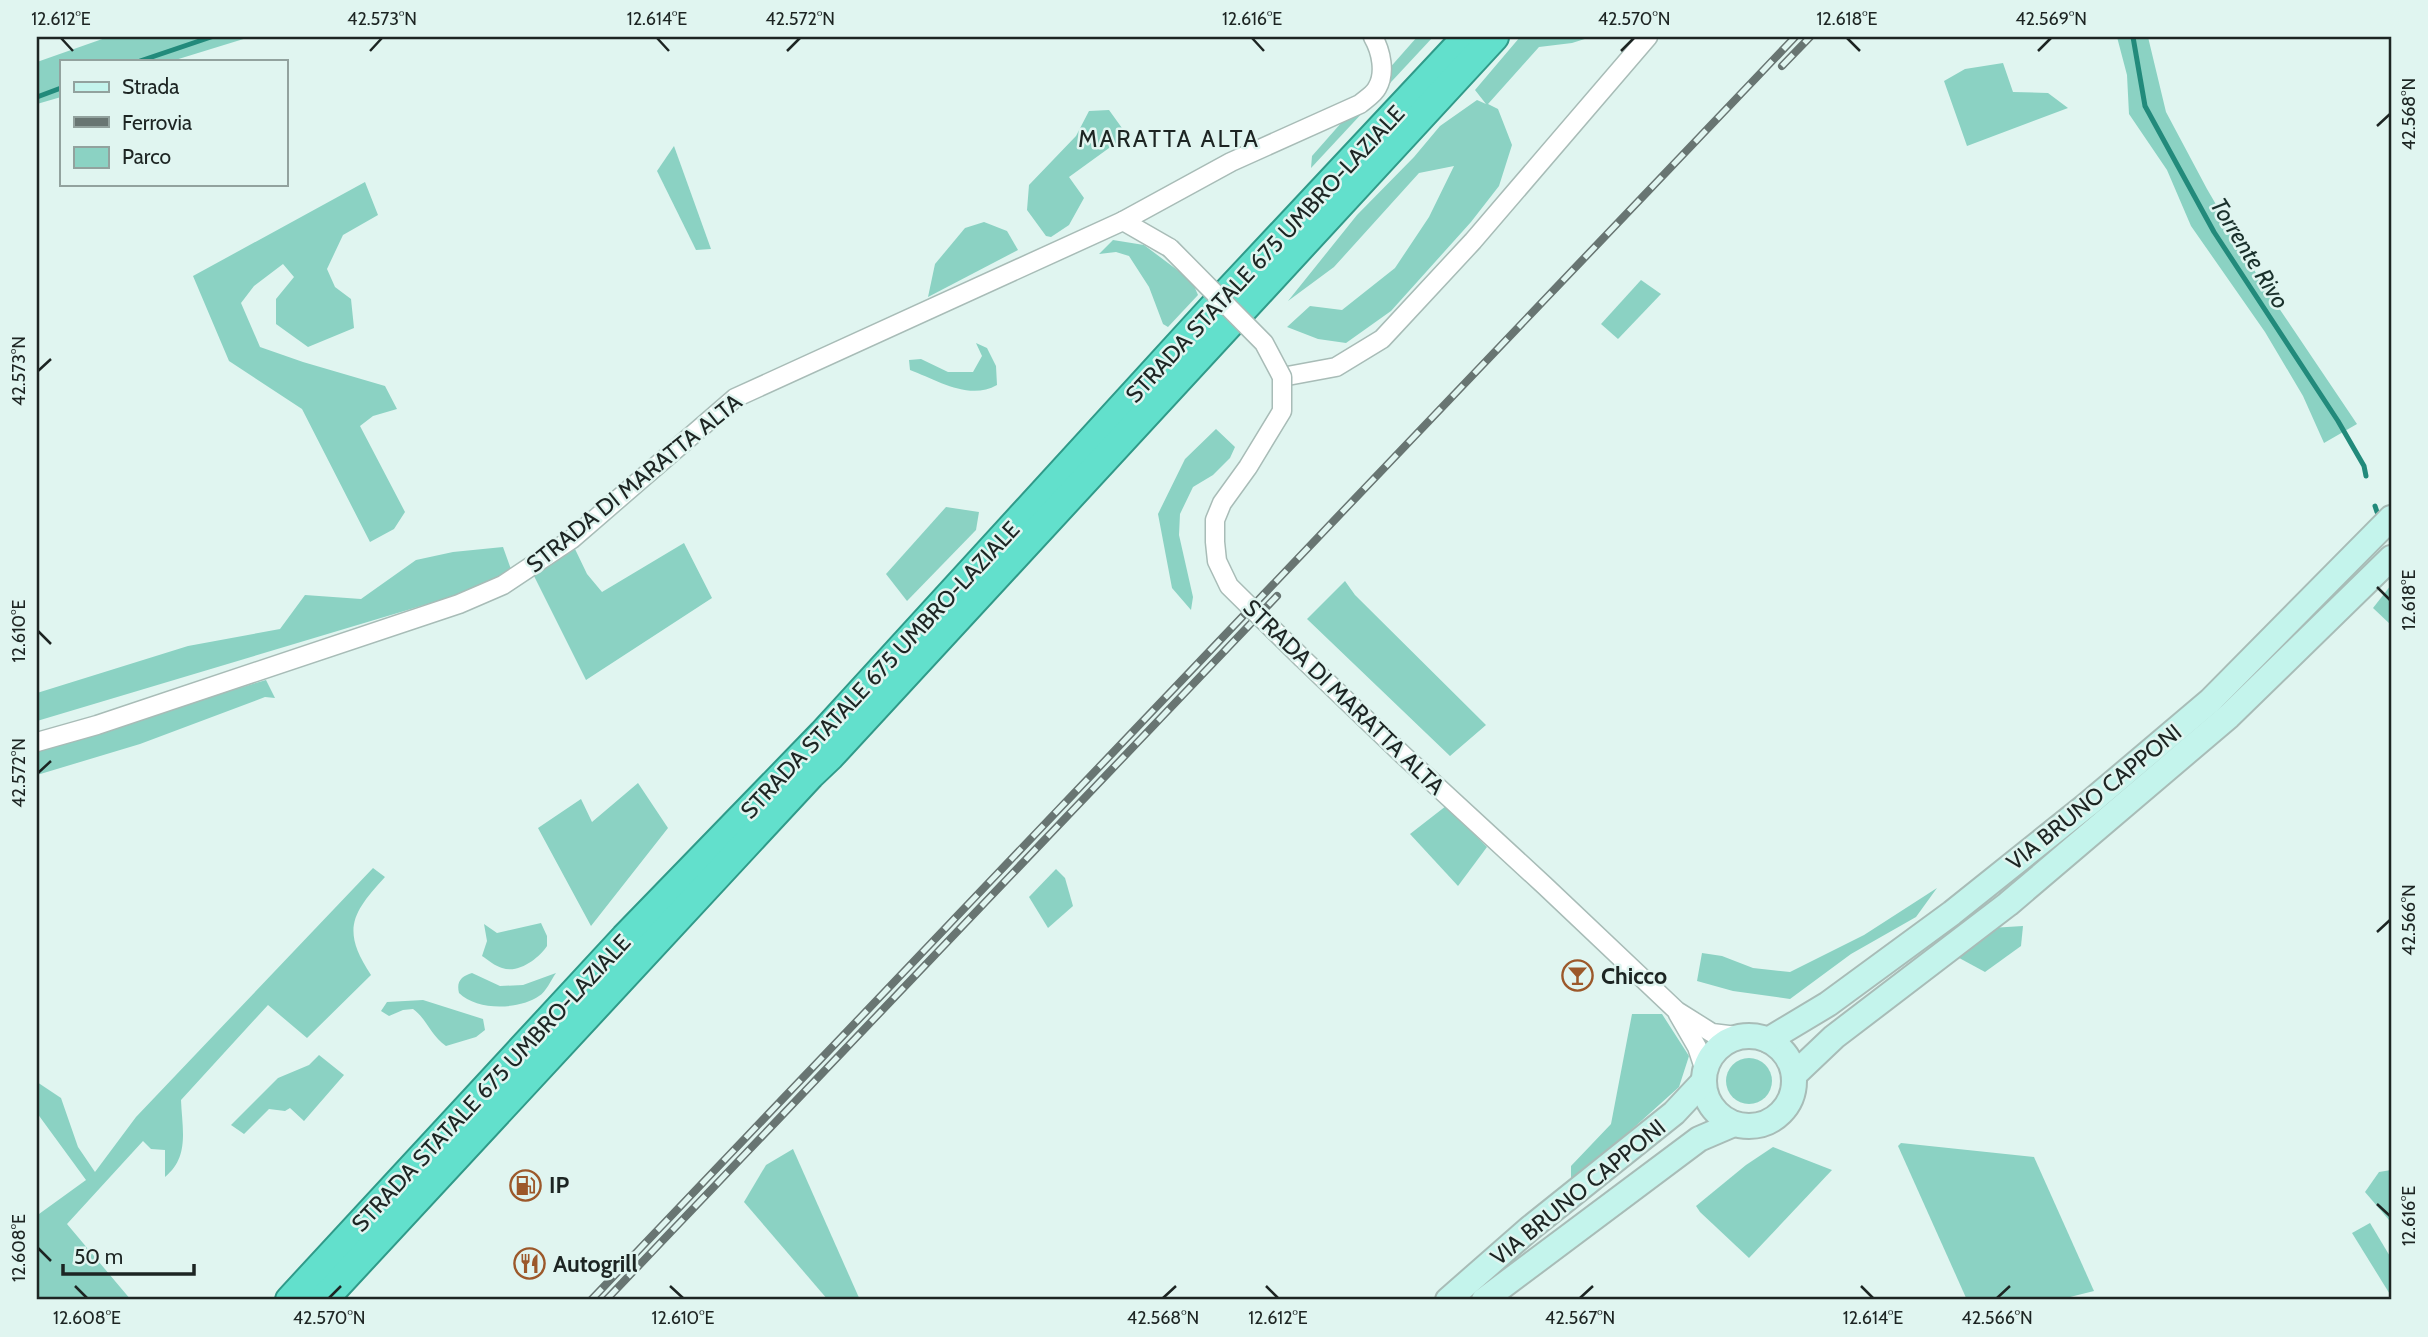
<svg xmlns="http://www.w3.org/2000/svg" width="2428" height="1337" viewBox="0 0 2428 1337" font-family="Cabin,sans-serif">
  <rect width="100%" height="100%" fill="#e0f5f0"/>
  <g fill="#8bd2c3">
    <polygon points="108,37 250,37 172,61 61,61 61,97 37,104 37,62"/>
    <polygon points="1417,37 1433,37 1311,168 1312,156"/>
    <polygon points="1520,37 1591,37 1572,43 1539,47 1488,104 1498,109 1512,145 1499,186 1471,222 1391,311 1346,343 1318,339 1287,327 1310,306 1342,310 1395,268 1429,217 1454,166 1419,173 1334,267 1288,301 1357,215 1414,157 1440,126 1477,100 1486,104 1475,90"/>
    <polygon points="2117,37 2148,37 2166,112 2207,189 2260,280 2357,424 2324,443 2303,396 2265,332 2191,226 2167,170 2129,114 2127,75"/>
    <polygon points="2003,63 2013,92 2048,93 2068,108 1967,146 1944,81 1965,69"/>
    <polygon points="1109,110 1127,135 1069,177 1084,198 1069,225 1051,237 1046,236 1027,210 1029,185 1076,136 1089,111"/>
    <polygon points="674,146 711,249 696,250 657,171"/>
    <polygon points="365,182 378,215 343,235 327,269 335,287 351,299 354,328 308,347 276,324 276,299 294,277 283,264 254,286 241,303 260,347 303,362 385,386 397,409 373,416 360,426 405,512 394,529 370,542 302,409 229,361 193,276"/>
    <polygon points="984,222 1007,231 1018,250 928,297 935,264 965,228"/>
    <polygon points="1113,240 1144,245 1192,281 1198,295 1168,327 1163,324 1149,287 1129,256 1116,252 1099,254"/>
    <polygon points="1641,280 1661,294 1618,339 1601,324"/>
    <path d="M976 343 987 348 996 366 997 385C969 401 937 380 910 370L909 360 921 359 948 372H973L982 356Z"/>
    <polygon points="1216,429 1235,447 1230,458 1213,475 1193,487 1180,514 1179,535 1193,597 1191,610 1172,588 1158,514 1185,459"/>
    <polygon points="946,507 979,512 976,530 907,601 886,574"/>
    <polygon points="684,543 712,598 586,680 534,576 575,549 587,574 602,592"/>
    <polygon points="503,547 512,572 451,597 37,721 37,693 188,646 280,629 305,595 361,599 416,560 453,552"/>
    <polygon points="1345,581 1355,595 1486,725 1450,756 1307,619"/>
    <polygon points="2391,585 2391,625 2373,608"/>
    <polygon points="266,680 275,698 265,697 140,744 37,775 37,749"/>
    <polygon points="638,783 668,828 591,926 538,828 581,799 592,822"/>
    <polygon points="1446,806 1487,847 1458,886 1410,834"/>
    <path d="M373 868 385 877C352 913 341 930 371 975L307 1038 268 1005 181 1100C182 1128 190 1157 165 1177V1150L151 1149 143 1141 67 1224 131 1300H37V1212L39 1214 86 1180 37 1113V1082L61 1098 78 1147 95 1172 136 1117Z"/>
    <polygon points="1056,869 1065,878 1073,906 1048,928 1029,897"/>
    <polygon points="1937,888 1916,917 1851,954 1790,999 1733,991 1697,981 1702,953 1722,956 1753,968 1790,972 1864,935"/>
    <path d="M541 923 547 936V946C539 958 519 974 502 968 495 966 488 960 482 956L487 941 484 924 497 933Z"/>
    <polygon points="2023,926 2021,946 1985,972 1950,953 1991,928"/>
    <path d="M472 973 500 986 523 985 556 973C551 980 546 992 539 996 519 1010 477 1011 459 993 456 981 462 976 472 973Z"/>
    <path d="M423 1000 483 1019 485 1030 476 1037 446 1046C431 1036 427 1019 413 1009L403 1010 389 1016 381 1011 387 1002Z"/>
    <polygon points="1632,1014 1662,1014 1689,1056 1679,1087 1571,1184 1571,1166 1611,1124"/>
    <polygon points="319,1055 344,1075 304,1121 290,1108 285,1111 269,1109 244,1134 231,1125 278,1078 309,1065"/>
    <circle cx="1749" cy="1081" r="23"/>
    <polygon points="1901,1143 2034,1157 2094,1291 2058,1300 1967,1300 1898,1146"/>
    <polygon points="1773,1147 1832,1170 1749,1258 1700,1212 1696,1206 1746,1165"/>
    <polygon points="793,1149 860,1300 828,1300 744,1202 766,1165"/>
    <polygon points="2391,1170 2391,1218 2389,1220 2365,1192 2379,1172"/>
    <polygon points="2370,1223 2391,1258 2391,1296 2352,1233"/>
  </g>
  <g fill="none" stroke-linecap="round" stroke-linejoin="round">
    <g stroke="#228a7b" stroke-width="5">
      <polyline points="2133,37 2145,106 2214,232 2338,421 2364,466 2366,476"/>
      <polyline points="140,61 211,37"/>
      <polyline points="37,97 61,88"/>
      <polyline points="2375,506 2377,512"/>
    </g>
    <defs>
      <g id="minor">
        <path d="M1123 221 1231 162 1360 104C1366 99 1374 94 1377 88 1386 73 1381 51 1373 37"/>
        <polyline points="1282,377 1336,367 1382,339 1473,241 1648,37"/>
        <polyline points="1302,658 1403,755 1544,885 1677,1011 1712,1033 1745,1037"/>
        <polyline points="37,742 97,725 459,604 503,585 572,539 735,398 1123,221 1170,248"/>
        <polyline points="1678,1014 1697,1047 1705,1071"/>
      </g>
      <g id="secondary">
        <circle cx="1749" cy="1081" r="45"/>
        <polyline points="1768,1040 1828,1004 1952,913 2087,805 2210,701 2391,518"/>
        <polyline points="1794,1075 1834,1037 2008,904 2229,716 2391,558"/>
        <polyline points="1448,1300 1529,1229 1674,1113 1704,1081"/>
        <polyline points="1484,1300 1699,1139 1734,1124"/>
      </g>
      <g id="trunk">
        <polyline points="290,1300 625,938 823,734 1212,309 1467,37"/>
        <polyline points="323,1300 810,775 830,756 1494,37"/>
      </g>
    </defs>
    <use href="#minor" stroke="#a8bcb7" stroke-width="21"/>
    <use href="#secondary" stroke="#a8bcb7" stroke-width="28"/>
    <use href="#trunk" stroke="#309a89" stroke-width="32"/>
    <use href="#minor" stroke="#fff" stroke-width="18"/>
    <use href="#secondary" stroke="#c4f4ec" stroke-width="24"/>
    <use href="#trunk" stroke="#62e0cc" stroke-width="28"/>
    <defs>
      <g id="rail">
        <polyline points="1782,66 1810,37"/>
        <polyline points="591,1300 1795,37"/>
        <polyline points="606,1300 1277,596"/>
      </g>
    </defs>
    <use href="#rail" stroke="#687572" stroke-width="8"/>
    <use href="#rail" stroke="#e0f5f0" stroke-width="5" stroke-dasharray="16" stroke-linecap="butt"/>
    <defs>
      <polyline id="minor-bridge" points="1170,248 1264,343 1282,377 1282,411 1248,467 1222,503 1215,520 1215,542 1217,561 1229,586 1302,658"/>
    </defs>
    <use href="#minor-bridge" stroke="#a8bcb7" stroke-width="21" stroke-linecap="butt"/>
    <use href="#minor-bridge" stroke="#fff" stroke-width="18"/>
  </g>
  <path fill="none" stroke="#1d2523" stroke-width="2.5" d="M61 38 73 51M657 38 669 51M1252 38 1264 51M1847 38 1860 51M370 51 382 38M787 51 800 38M1621 51 1634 38M2038 51 2051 38M2377 126 2390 114M38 371 51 359M2377 587 2390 600M38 631 51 644M38 773 51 761M2377 932 2390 920M2377 1204 2390 1216M38 1248 51 1261M75 1286 87 1298M670 1286 683 1298M1266 1286 1278 1298M1861 1286 1873 1298M329 1298 341 1286M1163 1298 1176 1286M1580 1298 1593 1286M1997 1298 2010 1286"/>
  <defs>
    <symbol id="bar-ring" viewBox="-11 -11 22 22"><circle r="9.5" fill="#e0f5f0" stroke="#9c582a" stroke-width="1.5"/><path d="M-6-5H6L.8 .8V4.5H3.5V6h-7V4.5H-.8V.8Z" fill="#9c582a"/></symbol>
    <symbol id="fuel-ring" viewBox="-11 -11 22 22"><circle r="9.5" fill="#e0f5f0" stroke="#9c582a" stroke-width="1.5"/><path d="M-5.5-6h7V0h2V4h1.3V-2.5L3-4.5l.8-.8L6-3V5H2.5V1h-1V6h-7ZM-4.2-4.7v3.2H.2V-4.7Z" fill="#9c582a"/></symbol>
    <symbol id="restaurant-ring" viewBox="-11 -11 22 22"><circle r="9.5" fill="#e0f5f0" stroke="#9c582a" stroke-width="1.5"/><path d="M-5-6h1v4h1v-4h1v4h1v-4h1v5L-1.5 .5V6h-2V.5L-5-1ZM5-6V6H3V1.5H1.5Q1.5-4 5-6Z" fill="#9c582a"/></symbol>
  </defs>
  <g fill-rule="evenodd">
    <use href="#bar-ring" x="1560" y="958" width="35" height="35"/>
    <use href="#fuel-ring" x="508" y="1168" width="35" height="35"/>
    <use href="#restaurant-ring" x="512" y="1246" width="35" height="35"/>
  </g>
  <g text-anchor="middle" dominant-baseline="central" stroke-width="5" stroke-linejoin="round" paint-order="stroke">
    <g font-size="23" fill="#1d2523" stroke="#e0f5f0">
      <text transform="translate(1265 254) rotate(-47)">STRADA STATALE 675 UMBRO-LAZIALE</text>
      <text transform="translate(634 483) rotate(-39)">STRADA DI MARATTA ALTA</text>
      <text transform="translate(880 670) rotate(-47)">STRADA STATALE 675 UMBRO-LAZIALE</text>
      <text transform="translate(1344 697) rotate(44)">STRADA DI MARATTA ALTA</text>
      <text transform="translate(2094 797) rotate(-39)">VIA BRUNO CAPPONI</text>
      <text transform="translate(491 1083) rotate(-47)">STRADA STATALE 675 UMBRO-LAZIALE</text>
      <text transform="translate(1578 1192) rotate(-39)">VIA BRUNO CAPPONI</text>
    </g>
    <g font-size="23" font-weight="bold" fill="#1d2523" stroke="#e0f5f0" text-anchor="start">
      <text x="1601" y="976">Chicco</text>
      <text x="549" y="1185">IP</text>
      <text x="553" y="1264">Autogrill</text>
    </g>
    <g font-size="24" letter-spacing="2" fill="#1d2523" stroke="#e0f5f0">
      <text x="1169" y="138">MARATTA ALTA</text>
    </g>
    <g font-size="24" font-style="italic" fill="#1a312c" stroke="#e0f5f0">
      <text transform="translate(2250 253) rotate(58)">Torrente Rivo</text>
    </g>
  </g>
  <rect width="2428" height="1337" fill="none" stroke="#e0f5f0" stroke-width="77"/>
  <rect x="60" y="60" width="228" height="126" fill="#e0f5f0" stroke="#92a29e" stroke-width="2"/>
  <rect x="74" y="82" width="35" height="10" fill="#c4f4ec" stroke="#92a29e" stroke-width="2"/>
  <text x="122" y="94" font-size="21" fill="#1d2523">Strada</text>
  <rect x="74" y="117" width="35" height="10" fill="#687572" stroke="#92a29e" stroke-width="2"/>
  <text x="122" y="130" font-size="21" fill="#1d2523">Ferrovia</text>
  <rect x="74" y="147" width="35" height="21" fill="#8bd2c3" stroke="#92a29e" stroke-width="2"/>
  <text x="122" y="164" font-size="21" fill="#1d2523">Parco</text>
  <path d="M63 1264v10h131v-10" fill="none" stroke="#1d2523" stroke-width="3.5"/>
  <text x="74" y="1264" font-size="21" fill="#1d2523" stroke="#e0f5f0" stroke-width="5" paint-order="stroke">50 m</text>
  <rect x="38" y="38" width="2352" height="1260" fill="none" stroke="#1d2523" stroke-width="2.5"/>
  <g font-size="18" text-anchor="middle" fill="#1d2523">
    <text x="61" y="25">12.612°E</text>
    <text x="382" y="25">42.573°N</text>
    <text x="657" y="25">12.614°E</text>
    <text x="800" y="25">42.572°N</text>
    <text x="1252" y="25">12.616°E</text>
    <text x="1634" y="25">42.570°N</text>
    <text x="1847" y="25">12.618°E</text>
    <text x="2051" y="25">42.569°N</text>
    <text transform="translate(2409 114) rotate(-90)" y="6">42.568°N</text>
    <text transform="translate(19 371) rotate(-90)" y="6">42.573°N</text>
    <text transform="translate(2409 600) rotate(-90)" y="6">12.618°E</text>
    <text transform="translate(19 631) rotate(-90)" y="6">12.610°E</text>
    <text transform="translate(19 773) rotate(-90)" y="6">42.572°N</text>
    <text transform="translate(2409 920) rotate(-90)" y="6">42.566°N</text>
    <text transform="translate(2409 1216) rotate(-90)" y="6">12.616°E</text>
    <text transform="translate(19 1248) rotate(-90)" y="6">12.608°E</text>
    <text x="87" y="1324">12.608°E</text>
    <text x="329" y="1324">42.570°N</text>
    <text x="683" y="1324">12.610°E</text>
    <text x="1163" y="1324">42.568°N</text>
    <text x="1278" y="1324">12.612°E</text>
    <text x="1580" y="1324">42.567°N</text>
    <text x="1873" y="1324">12.614°E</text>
    <text x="1997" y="1324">42.566°N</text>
  </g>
</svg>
